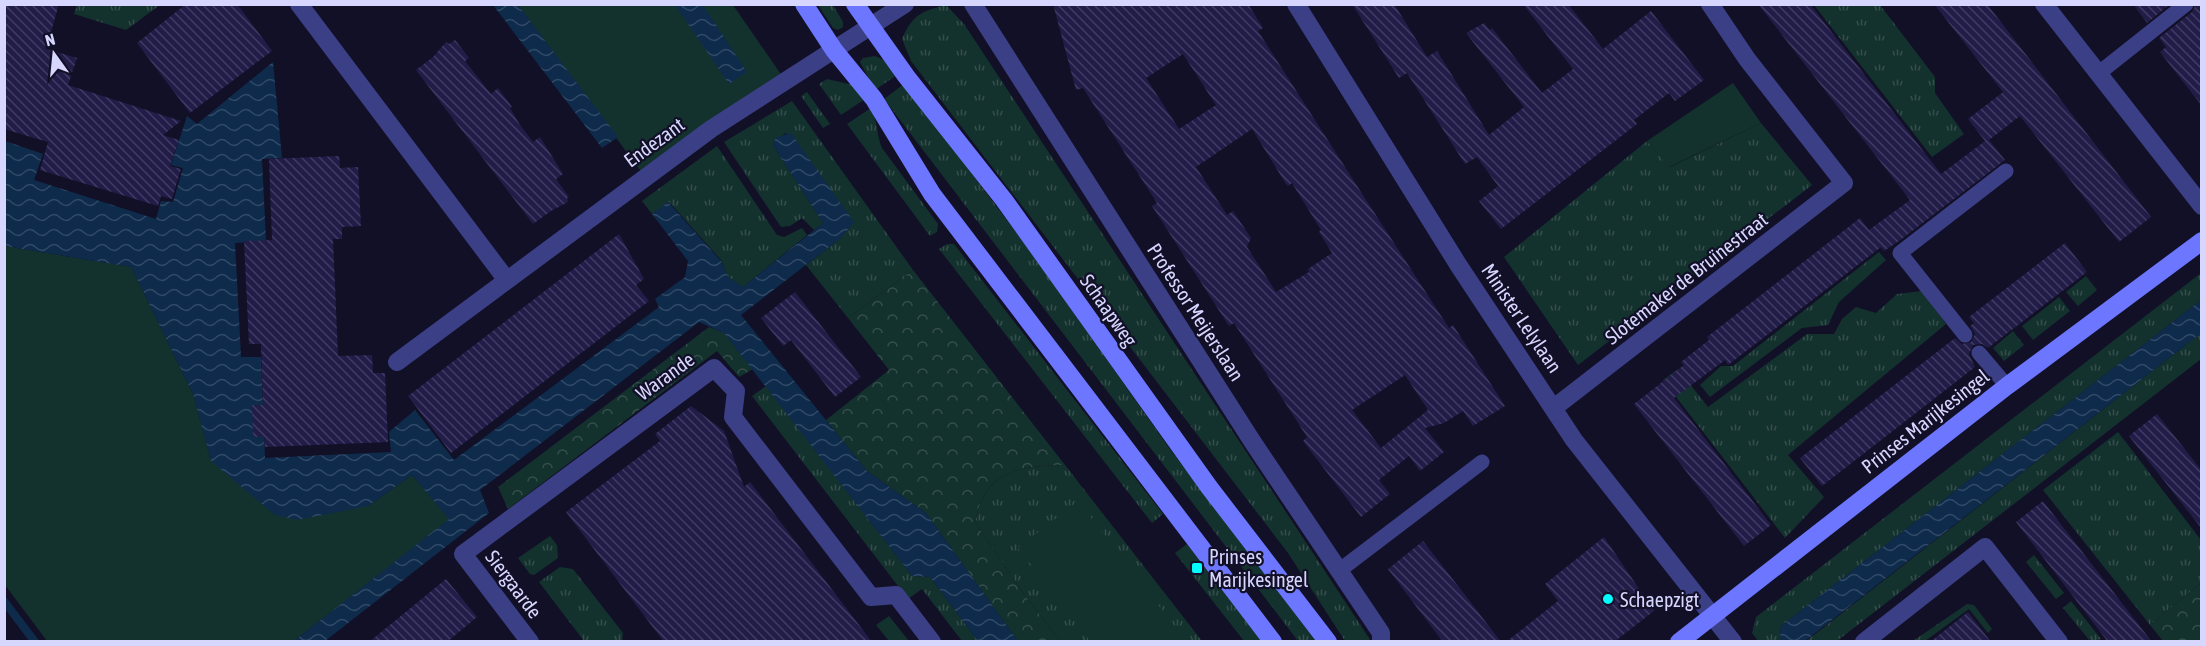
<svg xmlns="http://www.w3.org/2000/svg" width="2206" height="646" viewBox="0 0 2206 646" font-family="'Asap Condensed',sans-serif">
  <defs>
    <pattern id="grass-tufts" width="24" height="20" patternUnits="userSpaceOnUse" patternTransform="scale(1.5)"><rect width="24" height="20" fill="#13312d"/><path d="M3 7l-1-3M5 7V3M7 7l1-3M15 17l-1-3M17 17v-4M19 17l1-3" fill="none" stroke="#354e4c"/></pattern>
    <pattern id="forest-crowns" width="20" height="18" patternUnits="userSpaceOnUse" patternTransform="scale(1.5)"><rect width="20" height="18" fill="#13312d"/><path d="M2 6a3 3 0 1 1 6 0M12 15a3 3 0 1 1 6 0" fill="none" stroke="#354e4c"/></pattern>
    <pattern id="water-waves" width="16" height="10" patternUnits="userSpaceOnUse" patternTransform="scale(1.5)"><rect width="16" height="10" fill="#0e2b4c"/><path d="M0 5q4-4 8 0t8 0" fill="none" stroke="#304967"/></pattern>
    <pattern id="building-back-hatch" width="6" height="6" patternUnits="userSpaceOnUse" patternTransform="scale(1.5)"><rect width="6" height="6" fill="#211c48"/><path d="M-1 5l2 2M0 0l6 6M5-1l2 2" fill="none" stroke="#403c63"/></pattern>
  </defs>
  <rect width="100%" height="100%" fill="#121027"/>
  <g fill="url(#grass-tufts)">
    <polygon points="77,5 77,4 160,5 126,30 74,14"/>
    <polygon points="818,5 833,5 843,22 843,27 838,30 833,28"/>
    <path d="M946 5 964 24 1371 641H1345L1288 553 911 61 902 39C913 14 922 11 946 5Z"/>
    <polygon points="1814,5 1880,5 1935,77 1935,93 1964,134 1932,157"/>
    <polygon points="875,56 889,62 897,75 875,90 860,62 863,58"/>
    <polygon points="827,79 853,85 865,99 841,115 819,84"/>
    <polygon points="904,84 1027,247 1172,452 1318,641 1298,641 884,99"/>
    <polygon points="807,92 830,124 823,128 801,96"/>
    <polygon points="792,101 913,270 848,318 806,265 842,237 786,133 773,142 774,147 823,223 814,230 802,218 790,226 781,227 724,142"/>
    <path d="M871 108C878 121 876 134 882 148L938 224 937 232 930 236 847 124Z"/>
    <polygon points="1761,123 1812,185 1578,365 1504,257 1647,141 1670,167"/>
    <polygon points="717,146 777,235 784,237 802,228 807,235 743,287 728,277 721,260 669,202 652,214 642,201"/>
    <polygon points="947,244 954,244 1163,514 1152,523 939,249"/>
    <polygon points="1879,252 1886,260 1839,302 1828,325 1802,328 1710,397 1700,385 1721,366 1733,366"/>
    <polygon points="2201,273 2201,300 1781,626 1780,636 1783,641 1758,641 1752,633 1756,617"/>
    <polygon points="2086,276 2097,290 2078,306 2066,292"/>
    <polygon points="1922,291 1946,324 1788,455 1824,497 1785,538 1663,380 1678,369 1708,407 1807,334 1834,334 1842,319 1856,307 1876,313 1897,294"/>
    <polygon points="2059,297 2070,311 2033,340 2022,326"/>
    <polygon points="2013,331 2024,345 2004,361 1993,348"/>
    <polygon points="2201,333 2201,359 1837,641 1805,642"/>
    <polygon points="766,386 912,576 930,577 978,641 962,641 922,589 908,599 752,396"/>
    <polygon points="2118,432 2201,540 2201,583 2150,625 2043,490"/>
    <path d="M1065 465 1202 641H1060L1018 586 975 522C985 470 1019 466 1065 465Z"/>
    <polygon points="550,536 557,545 558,558 534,575 530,574 518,558"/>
    <polygon points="1187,544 1262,641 1244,641 1175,553"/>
    <polygon points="2034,555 2064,593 2056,599 2026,562"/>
    <polygon points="560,567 573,569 623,633 622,641 584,641 539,582"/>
    <polygon points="2071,601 2101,639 2090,641 2063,608"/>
    <polygon points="1967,604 1974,605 1992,629 1988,633 1969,609 1925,641 1913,641"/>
  </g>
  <g fill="url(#forest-crowns)">
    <path d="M913 270 1065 465C1019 466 985 470 975 522L1018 586 1060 641H1018L926 513 867 471 826 420 889 370 848 318Z"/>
    <polygon points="709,327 724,333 753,369 739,377 717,351 508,509 498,487"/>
    <polygon points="2201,583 2201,641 2163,641 2150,625"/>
  </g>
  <g fill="#13312d">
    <polygon points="518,5 733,5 785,80 645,177"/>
    <polygon points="1733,83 1761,123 1669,167 1647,141"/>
    <polygon points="5,246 131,267 193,394 211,461 368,506 412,475 450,519 294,641 47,641 5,585"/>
    <polygon points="1078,501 1183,637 1178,641 1090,641 1018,548"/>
    <polygon points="889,616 909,641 889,641 876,625"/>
  </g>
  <g fill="url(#water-waves)">
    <polygon points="493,5 518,5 618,137 602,148"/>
    <polygon points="675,5 703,5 747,72 729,84"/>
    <polygon points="273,62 282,158 262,159 266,241 235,243 241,357 261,357 265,458 391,452 389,432 415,410 454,460 659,307 655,299 685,277 688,261 652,214 668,202 721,261 728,277 743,287 823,223 774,147 773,142 777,137 791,133 854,222 842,237 741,315 867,471 926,513 1018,641 978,641 930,577 912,576 724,333 699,322 480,490 489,513 325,641 294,641 449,519 412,475 368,506 297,520 275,515 211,461 193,394 131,267 5,246 5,141 43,154 34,180 156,219 161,201 173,202 183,168 171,165 187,116 197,124"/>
    <polygon points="2201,300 2201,333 1805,641 1783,641 1780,637 1781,626"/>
  </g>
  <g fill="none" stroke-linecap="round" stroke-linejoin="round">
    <polyline stroke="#0e2b4c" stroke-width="8" points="4,601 35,642"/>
  </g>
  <g fill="url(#building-back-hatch)" fill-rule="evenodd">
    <polygon points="4,4 59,4 46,49 77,58 68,85 181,121 163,135 179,140 170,166 181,169 172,199 161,196 158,206 40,170 48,142 4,129"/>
    <polygon points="186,4 237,4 272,51 190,113 137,43"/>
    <path d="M1053 4H1248L1263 28 1258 31 1359 189 1449 328 1453 325 1505 406 1473 426 1463 411 1444 423 1425 428 1444 452 1420 471 1409 456 1379 480 1390 494 1361 517 1303 441 1307 437 1234 323 1229 326 1152 206 1157 203 1083 88 1076 90ZM1183 54 1216 105 1179 129 1146 78ZM1252 129 1286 184 1288 186 1292 183 1321 230 1319 232 1332 253 1308 269 1309 272 1276 292 1247 247 1251 238 1233 211 1227 215 1196 167ZM1405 375 1428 410 1381 448 1352 410Z"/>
    <polygon points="1352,4 1394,4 1427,57 1437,51 1489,135 1524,107 1466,33 1484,23 1490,30 1492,28 1542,93 1573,69 1523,4 1568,4 1603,49 1651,11 1704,80 1675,101 1669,93 1634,120 1637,124 1501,229 1479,201 1498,186 1477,157 1465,164 1407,73 1399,78"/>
    <polygon points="1758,4 1810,4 1941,174 1985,141 1968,119 2003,92 1934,4 1987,4 2151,217 2119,242 2020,116 1989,140 2005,160 1899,241 1884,251 1881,247 1728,365 1725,360 1674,398 1771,525 1744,546 1634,404 1684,365 1681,362 1709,340 1707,337 1860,218 1869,230 1910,200"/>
    <polygon points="2133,4 2170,4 2147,23"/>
    <polygon points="2196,4 2202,4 2202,106 2160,52 2166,47 2159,38 2192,12"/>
    <polygon points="455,40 469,58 465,61 491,94 498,88 512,107 510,108 520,125 533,142 540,137 563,174 556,179 569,197 567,198 568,202 551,211 533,224 416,70 433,57 446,42 449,44"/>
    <polygon points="339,156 340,168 358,167 361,226 342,227 342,239 333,239 338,356 372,355 373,373 385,373 388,442 265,447 264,436 253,437 252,405 263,405 261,344 249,344 244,241 272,240 269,159"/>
    <polygon points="619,234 644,279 636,285 649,301 451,453 408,396"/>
    <polygon points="2065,243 2087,272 1988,348 1982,344 1973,345 1969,354 1975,367 1822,486 1800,458 1955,338 1962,344 1971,342 1975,334 1970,326 1974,323 1969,317"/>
    <polygon points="795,292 861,377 835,397 791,340 783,346 761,318"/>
    <polygon points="691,406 724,431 744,487 750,482 872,642 664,642 566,512 660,441 655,434"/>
    <polygon points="2157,414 2202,471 2202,529 2129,436"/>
    <polygon points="2043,501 2080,549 2152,642 2108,642 2016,522"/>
    <polygon points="1604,537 1654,611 1614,642 1506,642 1558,601 1545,584"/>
    <polygon points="1423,541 1472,604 1501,642 1443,642 1388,569"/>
    <polygon points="446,579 477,617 447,642 369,642"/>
    <polygon points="1968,612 1991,642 1930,642"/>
  </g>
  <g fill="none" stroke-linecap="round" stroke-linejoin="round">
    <g stroke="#3b3f86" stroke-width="15">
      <polyline points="2099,73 2186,4"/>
      <polyline points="1965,335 1900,253 2006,171"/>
      <polyline points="1979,353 2007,386"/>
      <polyline points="1340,570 1482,462"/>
    </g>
    <g stroke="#3b3f86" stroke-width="18">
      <polyline points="299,4 506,279"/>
      <polyline points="973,4 1252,441 1381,633 1381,642"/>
      <polyline points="1296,4 1459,266 1574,440 1733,642"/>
      <polyline points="2044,4 2202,206"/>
      <polyline points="397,362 711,129 905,4"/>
      <polyline points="1555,407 1844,183 1747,59 1710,4"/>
      <polyline points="530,642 463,554 714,368 736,391 733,417 871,597 896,595 932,642"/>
      <polyline points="1864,642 1985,547 2059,642"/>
    </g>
    <g stroke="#6d76fe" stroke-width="18">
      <polyline points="804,4 834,50 874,99 932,194 1273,642"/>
      <polyline points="855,4 906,76 1004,200 1209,487 1328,642"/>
      <polyline points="1679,642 2007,386 2202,241"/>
    </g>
  </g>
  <g fill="#03fbfe" stroke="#121027" stroke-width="2">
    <rect x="1191" y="562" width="12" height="12" rx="3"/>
    <circle cx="1608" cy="599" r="6"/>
  </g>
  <g text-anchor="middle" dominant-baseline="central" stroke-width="4.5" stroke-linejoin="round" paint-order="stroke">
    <g font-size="20" fill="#d7d6ff" stroke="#121027">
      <text transform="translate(654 142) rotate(-36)">Endezant</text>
      <text transform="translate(1686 278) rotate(-38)">Slotemaker de Bruïnestraat</text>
      <text transform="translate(1109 310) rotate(55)">Schaapweg</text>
      <text transform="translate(1196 312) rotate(57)">Professor Meijerslaan</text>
      <text transform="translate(1522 318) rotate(56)">Minister Lelylaan</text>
      <text transform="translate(665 376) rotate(-36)">Warande</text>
      <text transform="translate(1925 421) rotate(-38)">Prinses Marijkesingel</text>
      <text transform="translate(514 584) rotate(53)">Siergaarde</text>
    </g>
    <g font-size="20" fill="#d7d6ff" stroke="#121027" text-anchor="start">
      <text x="1209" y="556">Prinses<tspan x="1209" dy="23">Marijkesingel</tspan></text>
      <text x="1620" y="599">Schaepzigt</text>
    </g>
  </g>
  <rect width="2206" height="646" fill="none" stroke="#d7d6ff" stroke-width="12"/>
  <g transform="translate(54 54) rotate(345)" stroke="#121027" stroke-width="4.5" paint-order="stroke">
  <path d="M0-4.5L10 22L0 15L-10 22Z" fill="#d7d6ff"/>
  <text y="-9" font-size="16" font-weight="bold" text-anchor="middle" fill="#d7d6ff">N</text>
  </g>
</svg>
